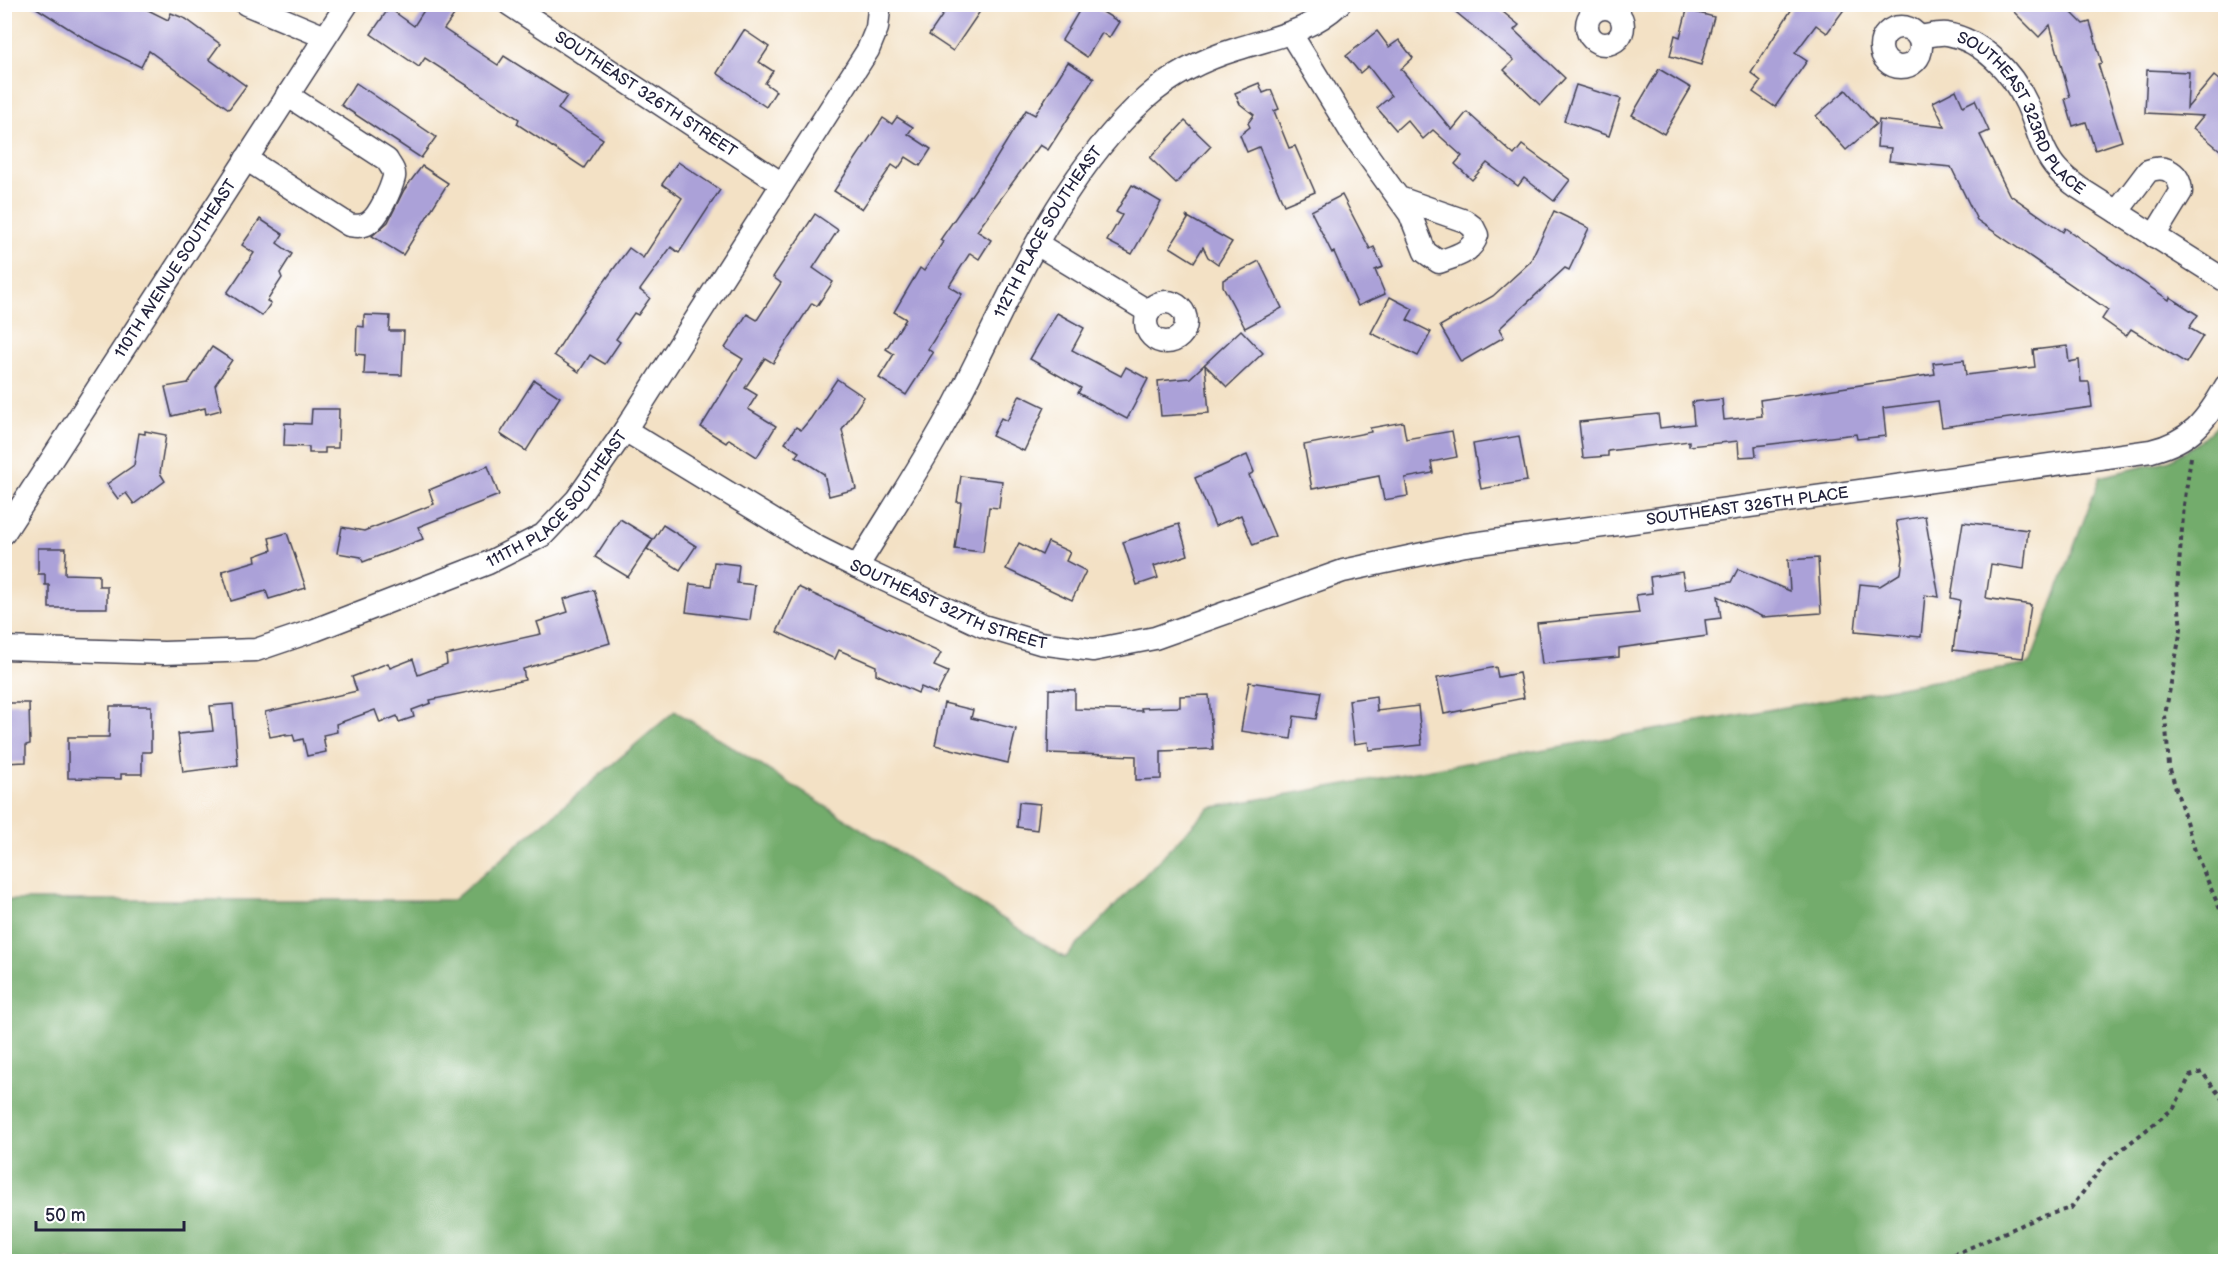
<svg xmlns="http://www.w3.org/2000/svg" width="2230" height="1266" viewBox="0 0 2230 1266" font-family="'Balsamiq Sans',sans-serif">
  <rect width="100%" height="100%" fill="#fff"/>
  <filter id="ink" filterUnits="userSpaceOnUse"><feTurbulence type="fractalNoise" baseFrequency=".0167" numOctaves="2"/><feDisplacementMap in="SourceGraphic" scale="12" xChannelSelector="R" yChannelSelector="G"/><feConvolveMatrix kernelMatrix="1 2 1 2 8 2 1 2 1" color-interpolation-filters="sRGB"/></filter>
  <filter id="wash" filterUnits="userSpaceOnUse"><feTurbulence type="fractalNoise" baseFrequency=".008" numOctaves="4" result="noise"/><feDisplacementMap in="SourceGraphic" scale="24" xChannelSelector="R" yChannelSelector="G"/><feGaussianBlur stdDeviation="1.35" result="paint"/><feColorMatrix in="noise" values="0 0 0 0 0 0 0 0 0 0 0 0 0 0 0 0 0 1.4 0 .05"/><feComposite in="paint" operator="in"/></filter>
  <g filter="url(#wash)">
    <rect width="100%" height="100%" fill="#f3e1c5"/>
    <polygon fill="#73ac6c" stroke="#4a6754" stroke-width="1.5" points="2225,418 2225,1261 5,1261 5,900 453,900 675,711 1065,958 1209,808 2030,664 2100,477 2170,460 2198,443"/>
    <g id="blocks">
      <g fill="#aba1d8">
        <polygon points="30,4 136,4 168,20 171,13 186,19 220,44 209,59 246,86 229,109 149,51 141,67 87,40"/>
        <polygon points="428,4 439,4 454,15 444,29 498,65 504,56 567,96 558,109 603,139 584,168 517,124 519,119 425,58 419,67 371,34 389,8 414,26"/>
        <polygon points="950,4 985,4 953,51 929,35"/>
        <polygon points="1083,4 1090,4 1119,22 1109,38 1102,33 1087,57 1062,40"/>
        <polygon points="1446,4 1493,4 1519,25 1514,30 1565,78 1540,105 1504,70 1514,60"/>
        <polygon points="1795,4 1848,4 1827,33 1816,25 1795,53 1807,61 1775,107 1753,92 1761,81 1751,73"/>
        <polygon points="2006,4 2070,4 2067,8 2083,24 2090,22 2102,63 2098,64 2122,141 2095,150 2086,122 2073,126 2065,99 2070,97 2050,25 2039,37"/>
        <polygon points="1687,10 1714,17 1701,65 1670,56 1675,35 1680,37"/>
        <polygon points="744,30 769,47 759,62 773,71 765,83 776,91 766,107 717,73"/>
        <polygon points="1377,31 1389,47 1399,40 1413,58 1401,69 1452,130 1467,112 1514,155 1522,145 1570,180 1554,201 1524,178 1518,186 1487,163 1472,180 1455,164 1462,156 1433,130 1423,139 1407,120 1396,130 1377,108 1391,96 1368,66 1360,73 1346,56"/>
        <polygon points="1068,62 1094,78 1048,150 1040,145 977,231 991,240 979,259 970,253 949,286 962,294 928,349 933,353 906,395 879,378 894,354 886,349 906,319 894,312 920,268 924,271 943,242 940,240 992,165 1026,110 1035,115"/>
        <polygon points="1659,69 1691,88 1664,134 1632,115"/>
        <polygon points="2147,70 2189,72 2187,108 2214,76 2226,86 2226,155 2193,128 2203,116 2145,113"/>
        <polygon points="356,83 436,137 421,158 341,105"/>
        <polygon points="1259,83 1263,93 1271,90 1279,109 1274,111 1289,148 1295,146 1315,192 1284,205 1259,147 1247,152 1240,135 1250,127 1248,123 1254,115 1240,104 1235,93"/>
        <polygon points="1576,85 1621,99 1609,136 1564,121"/>
        <polygon points="1846,90 1876,124 1846,150 1816,116"/>
        <polygon points="1956,90 1963,106 1975,100 1989,131 1980,135 2009,194 2063,232 2065,228 2169,300 2170,297 2198,315 2189,328 2203,336 2186,363 2131,329 2126,336 2102,319 2108,310 1977,220 1951,167 1889,161 1891,148 1877,147 1879,120 1945,127 1933,102"/>
        <polygon points="897,117 913,127 908,134 931,149 920,166 906,157 898,169 892,165 862,209 834,191 883,118 892,124"/>
        <polygon points="1185,121 1211,146 1176,183 1150,158"/>
        <polygon points="678,162 720,190 679,253 671,247 640,290 650,298 638,315 634,313 616,339 620,342 605,364 590,355 579,372 554,355 579,316 629,248 643,258 682,198 662,184"/>
        <polygon points="422,166 448,183 403,255 372,236 388,222 404,190"/>
        <polygon points="1132,185 1161,202 1132,254 1107,241 1122,215 1116,212"/>
        <polygon points="1342,195 1370,249 1374,247 1383,267 1375,270 1385,294 1358,306 1334,252 1332,253 1311,211"/>
        <polygon points="1554,211 1589,228 1569,270 1565,268 1499,329 1504,337 1461,362 1440,326 1493,296 1530,262"/>
        <polygon points="815,214 838,230 813,268 833,282 817,306 812,303 773,363 765,358 745,388 757,395 748,409 776,426 757,457 729,439 726,443 701,427 743,359 725,348 747,314 757,320 781,283 773,277"/>
        <polygon points="1186,216 1232,242 1218,264 1208,257 1203,247 1194,262 1170,247 1188,219"/>
        <polygon points="260,219 283,234 277,243 292,254 280,273 282,278 267,301 271,303 262,316 227,293 254,253 242,245"/>
        <polygon points="1259,261 1282,308 1245,328 1223,286 1223,280"/>
        <polygon points="1390,297 1413,309 1407,320 1431,332 1418,356 1371,333"/>
        <polygon points="1057,313 1084,328 1072,350 1121,376 1126,367 1148,379 1127,419 1078,393 1081,388 1030,359"/>
        <polygon points="364,315 390,316 389,331 404,331 402,375 364,374 365,355 356,354 357,326 364,327"/>
        <polygon points="1241,330 1263,353 1227,387 1205,365 1209,413 1161,416 1158,381 1190,378"/>
        <polygon points="2067,346 2069,362 2079,360 2081,382 2089,382 2092,407 1942,427 1938,401 1883,408 1886,436 1857,439 1856,434 1755,446 1756,456 1739,457 1738,441 1689,446 1689,441 1608,451 1608,456 1583,458 1579,422 1658,414 1660,428 1694,424 1692,402 1722,399 1724,420 1762,416 1760,400 1935,374 1933,363 1964,360 1966,375 2035,367 2033,350"/>
        <polygon points="212,347 232,360 215,385 221,410 206,414 205,408 172,416 165,387 188,383"/>
        <polygon points="837,379 864,397 842,430 856,489 829,496 824,474 796,456 799,452 785,443 796,427 801,430 811,418"/>
        <polygon points="534,380 560,397 526,451 500,434"/>
        <polygon points="1020,395 1045,407 1024,451 992,436 1001,418 1007,421"/>
        <polygon points="312,409 339,409 338,448 325,448 325,453 309,453 309,447 284,446 285,423 311,424"/>
        <polygon points="1403,422 1406,439 1452,431 1457,457 1431,462 1433,473 1405,478 1408,496 1384,500 1379,476 1312,489 1304,445 1371,432 1370,428"/>
        <polygon points="145,431 166,435 160,473 165,481 134,504 126,493 118,499 107,484 134,465 139,433 145,434"/>
        <polygon points="1519,436 1527,481 1481,489 1473,444"/>
        <polygon points="1247,455 1254,472 1249,475 1275,536 1253,545 1241,515 1215,526 1195,478"/>
        <polygon points="488,466 499,495 418,527 423,539 363,562 361,557 337,553 342,527 364,531 434,504 429,490"/>
        <polygon points="961,476 1002,481 999,508 989,507 983,552 955,549 961,502 957,502"/>
        <polygon points="1925,516 1939,597 1925,595 1921,637 1855,631 1860,584 1880,586 1901,573 1903,558 1896,521"/>
        <polygon points="620,519 653,539 628,577 595,557"/>
        <polygon points="1963,522 2028,530 2024,569 1991,564 1986,598 2031,605 2023,658 1953,650 1960,600 1951,598"/>
        <polygon points="1179,524 1188,555 1154,566 1158,578 1137,585 1123,542"/>
        <polygon points="663,525 696,546 680,570 647,549"/>
        <polygon points="287,533 306,588 269,599 266,591 231,601 222,571 256,561 255,556 272,550 269,538"/>
        <polygon points="1048,542 1070,552 1066,561 1086,571 1072,600 1006,569 1019,543 1042,555"/>
        <polygon points="38,548 66,548 65,574 99,575 99,586 107,586 107,608 49,608 49,585 45,585 45,574 38,574"/>
        <polygon points="1818,558 1821,613 1763,617 1718,596 1721,618 1705,620 1707,636 1619,648 1619,657 1542,664 1537,623 1639,613 1636,595 1652,593 1650,577 1682,572 1685,589 1731,582 1738,569 1790,591 1788,560"/>
        <polygon points="714,562 739,565 737,583 755,585 750,620 686,612 690,584 711,586"/>
        <polygon points="798,587 941,653 934,666 948,672 937,694 921,687 918,693 876,674 876,666 839,650 835,659 777,632"/>
        <polygon points="594,590 610,643 523,669 525,680 430,700 431,703 412,710 414,717 399,722 397,716 380,723 375,710 336,724 337,732 323,735 326,752 307,756 303,739 295,741 293,735 286,736 286,734 270,737 265,712 357,691 352,677 388,663 390,668 413,659 418,675 447,664 446,655 541,634 537,622 568,612 564,599"/>
        <polygon points="1496,667 1498,677 1519,673 1524,698 1444,714 1437,678"/>
        <polygon points="1249,682 1321,692 1316,719 1294,716 1291,739 1241,731"/>
        <polygon points="1049,689 1075,690 1075,709 1142,711 1141,708 1180,707 1180,696 1209,695 1213,749 1161,751 1161,779 1136,780 1136,756 1048,753"/>
        <polygon points="1376,696 1377,711 1418,706 1422,745 1369,750 1368,742 1354,744 1349,700"/>
        <polygon points="4,703 29,703 30,744 26,745 26,762 4,763"/>
        <polygon points="944,703 973,710 971,718 1016,729 1008,763 935,745"/>
        <polygon points="233,704 238,765 183,772 178,734 213,731 210,706"/>
        <polygon points="110,706 151,706 151,752 142,752 142,774 121,774 121,779 68,778 68,737 109,737"/>
        <polygon points="1019,802 1040,804 1037,830 1017,827"/>
      </g>
    </g>
  </g>
  <g filter="url(#ink)">
    <use href="#blocks" fill-opacity="0" stroke="#413f50" stroke-width="1.5"/>
    <g fill="none" stroke-linecap="round" stroke-linejoin="round">
      <defs>
        <g id="minor">
          <polyline points="246,4 325,37"/>
          <path id="s1" d="M509 4 782 184"/>
          <circle cx="1605" cy="26" r="18"/>
          <circle cx="1901" cy="47" r="20"/>
          <path d="M1291 34 1353 135 1410 214 1425 252 1439 262C1455 256 1472 253 1477 235L1473 227 1465 221 1399 198"/>
          <path id="s2" d="M1919 37C1928 36 1938 33 1947 34 1982 40 2012 72 2027 104 2037 126 2041 152 2058 170 2064 177 2072 183 2079 188L2226 281"/>
          <path d="M246 159 349 225C356 226 362 227 368 223 379 217 391 189 394 177 395 170 390 166 387 160L287 95"/>
          <path d="M2117 212 2148 171C2166 164 2180 173 2181 192L2154 236"/>
          <polyline points="1037,244 1149,312"/>
          <circle cx="1166" cy="322" r="20"/>
          <path id="s3" d="M625 430 817 547 857 567 983 626 1040 643 1093 650 1155 638 1343 571 1465 545 2151 451C2191 441 2206 421 2226 386"/>
          <path id="s4" d="M4 533 347 4"/>
          <path id="s5" d="M857 567C890 513 926 459 955 404 1010 299 1056 179 1146 98 1172 75 1204 59 1237 49 1274 37 1309 32 1339 4"/>
          <path id="s6" d="M4 648 164 653 256 650 315 630 488 563 543 535 577 499 625 430 868 50 877 28 879 9"/>
        </g>
      </defs>
      <use href="#minor" stroke="#413f50" stroke-width="25"/>
      <g stroke="#413f50" stroke-width="4" stroke-dasharray="4.5 4.5" stroke-linecap="butt">
        <polyline points="2191,457 2184,505 2177,589 2181,629 2165,715 2169,766 2196,854 2226,923"/>
        <polyline points="1937,1262 2040,1217 2071,1208 2106,1162 2174,1108 2190,1076 2202,1072 2226,1104"/>
      </g>
      <use href="#minor" stroke="#fff" stroke-width="22"/>
    </g>
  </g>
  <g text-anchor="middle" dominant-baseline="central" stroke-width="4.5" stroke-linejoin="round" paint-order="stroke">
    <g font-size="16" fill="#22223b" stroke="#fff">
      <text stroke="none"><textPath href="#s1" startOffset="164">SOUTHEAST 326TH STREET</textPath></text>
      <text stroke="none"><textPath href="#s2" startOffset="142">SOUTHEAST 323RD PLACE</textPath></text>
      <text stroke="none"><textPath href="#s5" startOffset="386">112TH PLACE SOUTHEAST</textPath></text>
      <text stroke="none"><textPath href="#s4" startOffset="315">110TH AVENUE SOUTHEAST</textPath></text>
      <text stroke="none"><textPath href="#s6" startOffset="596">111TH PLACE SOUTHEAST</textPath></text>
      <text stroke="none"><textPath href="#s3" startOffset="1194">SOUTHEAST 326TH PLACE</textPath></text>
      <text stroke="none"><textPath href="#s3" startOffset="369">SOUTHEAST 327TH STREET</textPath></text>
    </g>
  </g>
  <rect width="2230" height="1266" fill="none" stroke="#fff" stroke-width="24"/>
  <path d="M36 1221v9h148v-9" fill="none" stroke="#22223b" stroke-width="3"/>
  <text x="45" y="1221" font-size="18" fill="#22223b" stroke="#ffffff" stroke-width="4.5" paint-order="stroke">50 m</text>
</svg>
